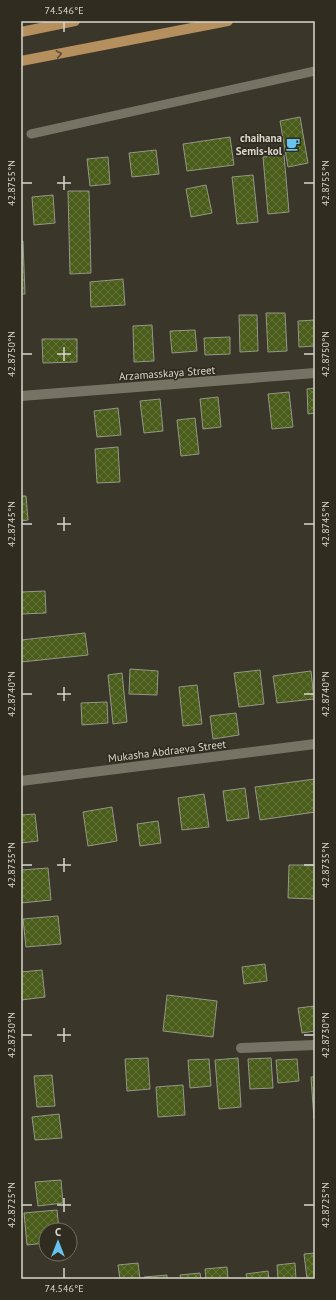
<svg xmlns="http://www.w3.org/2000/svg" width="336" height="1300" viewBox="0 0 336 1300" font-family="'PT Sans',sans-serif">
  <defs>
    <pattern id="building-cross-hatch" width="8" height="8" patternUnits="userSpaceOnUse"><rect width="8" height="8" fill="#4a5c19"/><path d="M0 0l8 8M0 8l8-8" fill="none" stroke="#647339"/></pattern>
  </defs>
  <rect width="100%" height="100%" fill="#3a3629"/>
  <g fill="url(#building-cross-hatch)" stroke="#939889">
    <polygon points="300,117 308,163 288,167 280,121"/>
    <polygon points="230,137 234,165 187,171 183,144"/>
    <polygon points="156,150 159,174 132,177 129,153"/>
    <polygon points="284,155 289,212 268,214 263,157"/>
    <polygon points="108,157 110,184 90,186 87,159"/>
    <polygon points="253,175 258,222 237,224 232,177"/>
    <polygon points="206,185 212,213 191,217 186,189"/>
    <polygon points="68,191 89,191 91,273 70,274"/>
    <polygon points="53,195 55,223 34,225 32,197"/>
    <polygon points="21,241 23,241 25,294 21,294"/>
    <polygon points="123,279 125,305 91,307 90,282"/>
    <polygon points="266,313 285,313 287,351 268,352"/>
    <polygon points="239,315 257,315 258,351 240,352"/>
    <polygon points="315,320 315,346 299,347 298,321"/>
    <polygon points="152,325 154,361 134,362 133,326"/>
    <polygon points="195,330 197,351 172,353 170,331"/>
    <polygon points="230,337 230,354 205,355 204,338"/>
    <polygon points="42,339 77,339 77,362 43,363"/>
    <polygon points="315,388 315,413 308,414 307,389"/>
    <polygon points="289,392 293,427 272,429 268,394"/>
    <polygon points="218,397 221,427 203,429 200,399"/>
    <polygon points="160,399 163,431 144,433 140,401"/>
    <polygon points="118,408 121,435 97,437 94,411"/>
    <polygon points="195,418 199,454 181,456 177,420"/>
    <polygon points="118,447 120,482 97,483 95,449"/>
    <polygon points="21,496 26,496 28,520 21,521"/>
    <polygon points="45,591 46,613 21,614 21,592"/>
    <polygon points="85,633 88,655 21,662 21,640"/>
    <polygon points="130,669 158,671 157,695 129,694"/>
    <polygon points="260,670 264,704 239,707 234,673"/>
    <polygon points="311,671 314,699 277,703 273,676"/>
    <polygon points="122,673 127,722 113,724 108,675"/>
    <polygon points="197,685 202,724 183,726 179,687"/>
    <polygon points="107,702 108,723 82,725 81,703"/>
    <polygon points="236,713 239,735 213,739 210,716"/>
    <polygon points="315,779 315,812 260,820 255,787"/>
    <polygon points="245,788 249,818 227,821 223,791"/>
    <polygon points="204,794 209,827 182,830 178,798"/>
    <polygon points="112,807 117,841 88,846 83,812"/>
    <polygon points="35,814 38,841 21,843 21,815"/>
    <polygon points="158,821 161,843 140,846 137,824"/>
    <polygon points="289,865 315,865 314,899 288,898"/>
    <polygon points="48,868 51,900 21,903 21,870"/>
    <polygon points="58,916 61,944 26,947 23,919"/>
    <polygon points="265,964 267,981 244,984 242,967"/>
    <polygon points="42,970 45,997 21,1000 21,972"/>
    <polygon points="167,995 217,1001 213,1037 163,1031"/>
    <polygon points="315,1006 315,1031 302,1033 298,1008"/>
    <polygon points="148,1058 150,1089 127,1091 125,1059"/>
    <polygon points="238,1058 241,1107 219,1109 215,1060"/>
    <polygon points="271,1058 273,1088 250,1089 248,1059"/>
    <polygon points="209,1059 211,1086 190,1088 188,1060"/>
    <polygon points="297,1059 299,1081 278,1083 276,1060"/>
    <polygon points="52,1075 55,1106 37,1107 34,1076"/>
    <polygon points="311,1077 315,1077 315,1119 314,1119"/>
    <polygon points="183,1085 185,1115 158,1117 156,1087"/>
    <polygon points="59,1114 62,1138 35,1140 32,1117"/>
    <polygon points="61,1180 63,1203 38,1206 35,1182"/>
    <polygon points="57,1210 59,1230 46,1230 46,1243 27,1245 24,1213"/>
    <polygon points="315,1253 315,1279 307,1279 304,1254"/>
    <polygon points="138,1263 140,1279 120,1279 118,1265"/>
    <polygon points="295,1263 296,1279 278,1279 277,1265"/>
    <polygon points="227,1267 228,1279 206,1279 205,1269"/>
    <polygon points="268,1271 269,1279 247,1279 246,1274"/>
    <polygon points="200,1273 201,1279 181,1279 180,1275"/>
    <polygon points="167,1275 167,1279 144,1279 144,1277"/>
  </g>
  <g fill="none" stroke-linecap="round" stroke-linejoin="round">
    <polyline stroke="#767364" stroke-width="9" points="31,134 315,71"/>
    <g stroke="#767364" stroke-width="10">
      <polyline points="21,396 315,373"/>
      <polyline points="21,781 315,744"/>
      <polyline points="241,1048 315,1045"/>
    </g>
    <g stroke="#b58f5d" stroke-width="10">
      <polyline points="21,32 75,21"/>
      <polyline points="21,61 228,21"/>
    </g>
  </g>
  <defs><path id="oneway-chevron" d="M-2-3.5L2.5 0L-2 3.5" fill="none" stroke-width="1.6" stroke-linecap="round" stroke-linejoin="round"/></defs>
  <use stroke="#5f4f35" href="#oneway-chevron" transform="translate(59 54) rotate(-11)"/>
  <path fill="none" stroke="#d9d7ce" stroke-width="1.5" d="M64 22V32M64 176V190M22 183H32M57 183H71M304 183H314M64 347V361M22 354H32M57 354H71M304 354H314M64 517V531M22 524H32M57 524H71M304 524H314M64 687V701M22 694H32M57 694H71M304 694H314M64 858V872M22 865H32M57 865H71M304 865H314M64 1028V1042M22 1035H32M57 1035H71M304 1035H314M64 1198V1212M22 1205H32M57 1205H71M304 1205H314M64 1268V1278"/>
  <defs>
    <symbol id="cafe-bare" viewBox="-9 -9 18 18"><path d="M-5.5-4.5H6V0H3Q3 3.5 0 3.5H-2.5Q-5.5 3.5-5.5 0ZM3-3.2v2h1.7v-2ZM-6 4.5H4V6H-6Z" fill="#69c3f1" stroke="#302c1f" stroke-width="2.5" paint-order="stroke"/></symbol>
  </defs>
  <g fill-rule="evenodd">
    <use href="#cafe-bare" x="283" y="134" width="20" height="20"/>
  </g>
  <g text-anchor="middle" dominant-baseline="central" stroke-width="3.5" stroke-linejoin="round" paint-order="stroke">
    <g font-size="11" font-weight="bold" fill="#d9d7ce" stroke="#302c1f" text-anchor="end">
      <text x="282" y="138">chaihana<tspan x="282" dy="13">Semis-kol</tspan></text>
    </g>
    <g font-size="11" fill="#d9d7ce" stroke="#302c1f">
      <text transform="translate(167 373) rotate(-4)">Arzamasskaya Street</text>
      <text transform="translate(167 751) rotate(-7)">Mukasha Abdraeva Street</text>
    </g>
  </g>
  <rect width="336" height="1300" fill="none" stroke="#302c1f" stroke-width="44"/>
  <g transform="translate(58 1242)"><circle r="19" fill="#302c1f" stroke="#747065"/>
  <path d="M0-3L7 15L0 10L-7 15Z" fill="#69c3f1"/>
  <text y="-6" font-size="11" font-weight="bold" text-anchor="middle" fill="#d9d7ce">С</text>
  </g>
  <rect x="22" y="22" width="292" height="1256" fill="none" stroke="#d9d7ce" stroke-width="1.5"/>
  <g font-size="10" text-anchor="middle" fill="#d9d7ce">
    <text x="64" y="14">74.546°E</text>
    <text transform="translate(11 183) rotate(-90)" y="4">42.8755°N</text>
    <text transform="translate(325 183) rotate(-90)" y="4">42.8755°N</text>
    <text transform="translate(11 354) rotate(-90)" y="4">42.8750°N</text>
    <text transform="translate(325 354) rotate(-90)" y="4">42.8750°N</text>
    <text transform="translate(11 524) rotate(-90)" y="4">42.8745°N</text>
    <text transform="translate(325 524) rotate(-90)" y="4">42.8745°N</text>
    <text transform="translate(11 694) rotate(-90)" y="4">42.8740°N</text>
    <text transform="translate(325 694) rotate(-90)" y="4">42.8740°N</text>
    <text transform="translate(11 865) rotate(-90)" y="4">42.8735°N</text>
    <text transform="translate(325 865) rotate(-90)" y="4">42.8735°N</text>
    <text transform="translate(11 1035) rotate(-90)" y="4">42.8730°N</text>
    <text transform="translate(325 1035) rotate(-90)" y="4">42.8730°N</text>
    <text transform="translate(11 1205) rotate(-90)" y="4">42.8725°N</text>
    <text transform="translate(325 1205) rotate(-90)" y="4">42.8725°N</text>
    <text x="64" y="1292">74.546°E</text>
  </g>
</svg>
